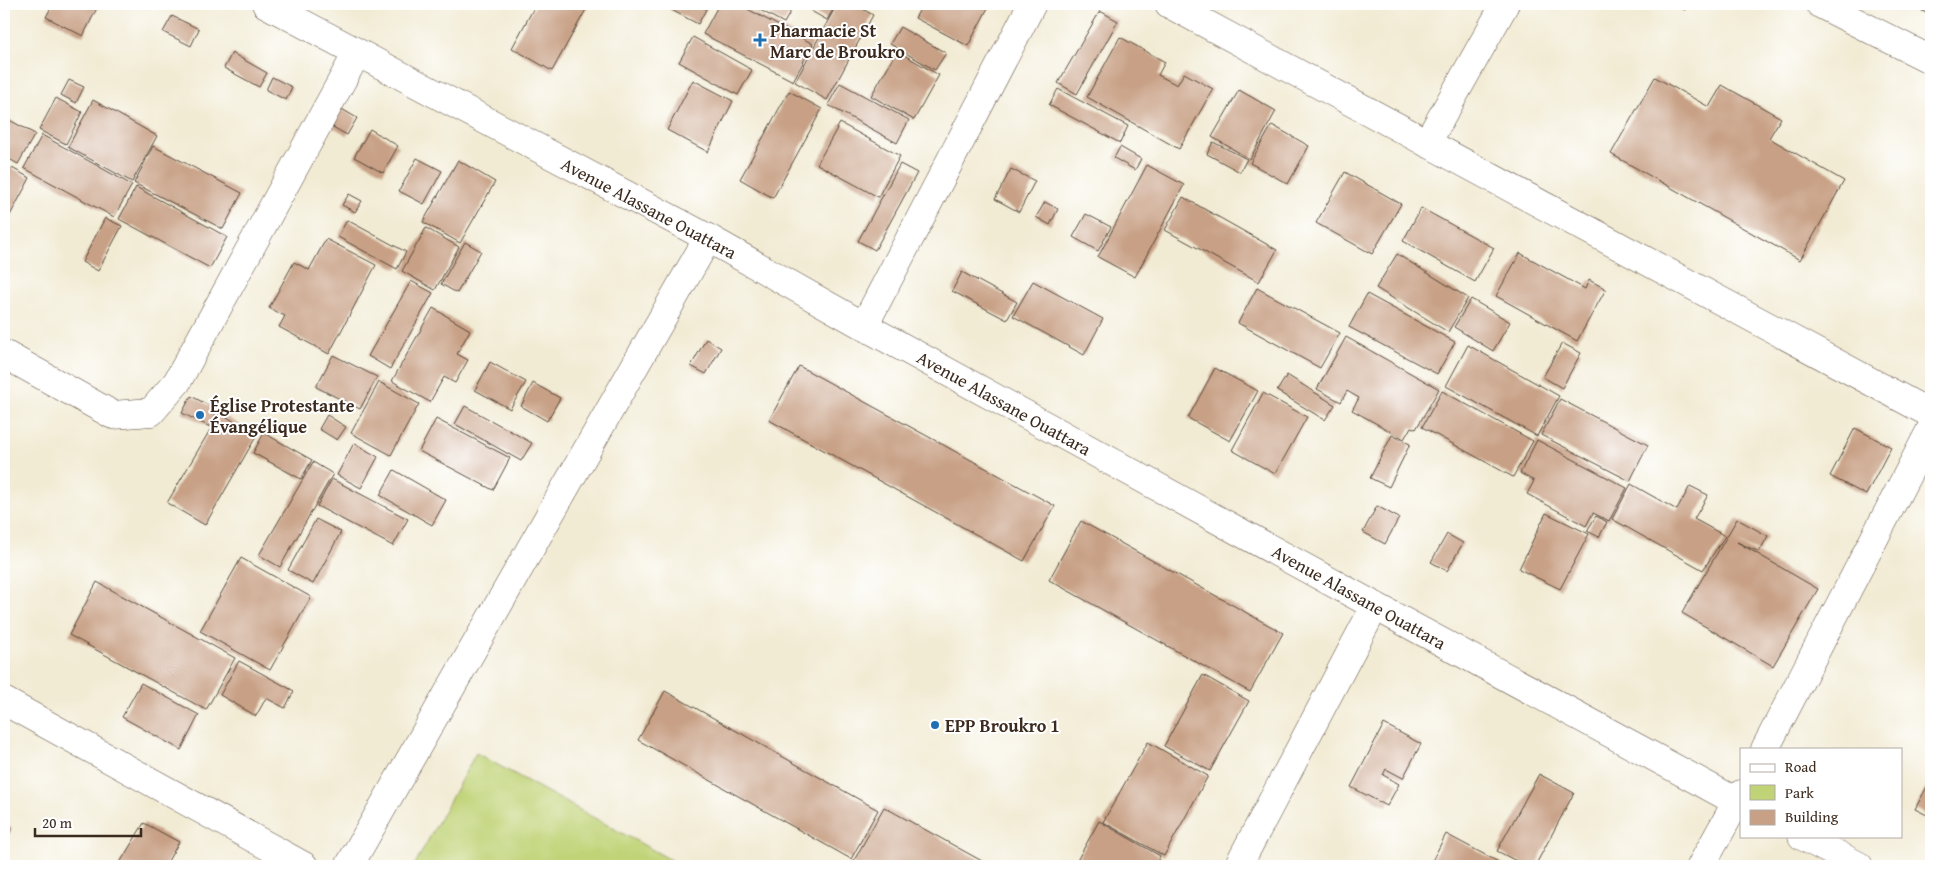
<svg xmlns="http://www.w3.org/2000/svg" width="1935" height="870" viewBox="0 0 1935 870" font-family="'Gentium Book Plus',serif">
  <rect width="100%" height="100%" fill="#fff"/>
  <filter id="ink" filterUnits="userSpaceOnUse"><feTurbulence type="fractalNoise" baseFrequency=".02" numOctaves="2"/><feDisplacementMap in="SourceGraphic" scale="10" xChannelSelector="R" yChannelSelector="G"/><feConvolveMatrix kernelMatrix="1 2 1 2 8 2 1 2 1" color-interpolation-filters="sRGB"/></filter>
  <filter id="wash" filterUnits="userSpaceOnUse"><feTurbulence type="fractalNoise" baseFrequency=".0096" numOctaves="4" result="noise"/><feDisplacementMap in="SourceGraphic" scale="20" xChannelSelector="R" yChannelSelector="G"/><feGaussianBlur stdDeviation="1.12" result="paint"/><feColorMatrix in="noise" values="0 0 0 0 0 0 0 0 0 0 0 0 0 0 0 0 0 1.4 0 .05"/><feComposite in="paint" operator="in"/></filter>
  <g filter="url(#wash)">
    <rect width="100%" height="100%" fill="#f2ebd4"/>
    <polygon fill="#c0d376" stroke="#7e7e4a" points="476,753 682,866 414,866"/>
    <g id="blocks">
      <g fill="#c8a085">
        <polygon points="53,4 99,4 83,36 46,17"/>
        <polygon points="536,4 589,4 552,71 512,48"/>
        <polygon points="660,4 709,4 698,24"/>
        <polygon points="719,4 738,4 813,44 793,81 703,34"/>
        <polygon points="749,4 795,4 784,23"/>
        <polygon points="815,4 836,4 827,20 811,11"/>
        <polygon points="837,4 854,4 873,15 827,100 795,82"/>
        <polygon points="923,4 990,4 968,46 915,18"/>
        <polygon points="1673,4 1688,4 1685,10"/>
        <polygon points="1925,4 1931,4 1931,16 1921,10"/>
        <polygon points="1100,11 1118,21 1077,94 1058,83"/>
        <polygon points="172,16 199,29 191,46 163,32"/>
        <polygon points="900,27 946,53 935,70 890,44"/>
        <polygon points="693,37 752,70 738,95 679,62"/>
        <polygon points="1120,37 1165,62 1158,75 1177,85 1184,73 1213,89 1179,149 1087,97"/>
        <polygon points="897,51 939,75 914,120 871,96"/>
        <polygon points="232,53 267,73 259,87 224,68"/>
        <polygon points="272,77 292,87 286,100 266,90"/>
        <polygon points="1655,77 1709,107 1722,85 1781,118 1769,138 1844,181 1800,260 1611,154"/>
        <polygon points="69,80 84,87 76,103 61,95"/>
        <polygon points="693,80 733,101 708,152 667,130"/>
        <polygon points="840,83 909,120 897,143 828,105"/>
        <polygon points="1058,89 1128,126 1120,143 1049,105"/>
        <polygon points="1239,90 1276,111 1250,159 1212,137"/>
        <polygon points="789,91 822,109 773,198 740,179"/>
        <polygon points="56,98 82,112 66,144 39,130"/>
        <polygon points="93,100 157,136 132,182 68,147"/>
        <polygon points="340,108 357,118 347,135 331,126"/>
        <polygon points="4,117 35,134 18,164 4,156"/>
        <polygon points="840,123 900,156 878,197 817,164"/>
        <polygon points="1272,125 1309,146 1288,184 1250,163"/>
        <polygon points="370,129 398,146 383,173 354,157"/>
        <polygon points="42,135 132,185 114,217 24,168"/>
        <polygon points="1213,142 1247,159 1240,172 1207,154"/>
        <polygon points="153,146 242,193 223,229 134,183"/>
        <polygon points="1120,147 1141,159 1135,170 1114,158"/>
        <polygon points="417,158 442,171 424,204 399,191"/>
        <polygon points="458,160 495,182 460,243 423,222"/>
        <polygon points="900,164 917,173 875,250 858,241"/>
        <polygon points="1147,165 1184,185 1135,277 1098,257"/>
        <polygon points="12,168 30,178 8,219 4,216 4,182"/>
        <polygon points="1011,169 1035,181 1019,212 995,199"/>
        <polygon points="1345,172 1401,204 1372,254 1316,223"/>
        <polygon points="136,187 227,237 210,268 119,219"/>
        <polygon points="349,194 362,201 355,212 342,205"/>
        <polygon points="1183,197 1277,250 1259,282 1165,230"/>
        <polygon points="1045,202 1058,209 1050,225 1036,217"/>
        <polygon points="1421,208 1494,248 1475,282 1403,241"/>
        <polygon points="1086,214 1111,227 1098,251 1073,237"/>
        <polygon points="105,218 122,226 98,271 82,262"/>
        <polygon points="347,220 406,252 397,269 338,237"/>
        <polygon points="426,228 459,247 435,290 402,271"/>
        <polygon points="326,239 376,265 329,354 279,327 285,316 269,308 294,262 309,270"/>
        <polygon points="465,242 481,251 457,293 441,284"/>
        <polygon points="1520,253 1585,289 1589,280 1606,289 1577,341 1496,296"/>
        <polygon points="1397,254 1468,298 1448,332 1376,288"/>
        <polygon points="962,272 1017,302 1007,320 952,291"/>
        <polygon points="411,281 433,293 390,369 368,356"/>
        <polygon points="1033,281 1103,319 1084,355 1013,316"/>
        <polygon points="1257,288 1340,333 1320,368 1238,323"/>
        <polygon points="1367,294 1455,342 1437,374 1349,327"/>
        <polygon points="1471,299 1510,322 1493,351 1454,327"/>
        <polygon points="433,308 470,330 457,354 468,360 455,383 444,377 430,402 392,381"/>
        <polygon points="1346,337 1439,389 1416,429 1411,427 1404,439 1352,410 1359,398 1347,391 1341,402 1317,389"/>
        <polygon points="706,339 721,348 706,374 691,366"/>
        <polygon points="1562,343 1581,353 1562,388 1543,377"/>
        <polygon points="1468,345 1559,396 1537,436 1446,386"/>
        <polygon points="333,355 377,377 360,409 316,387"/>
        <polygon points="490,362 526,382 510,409 475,390"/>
        <polygon points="799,366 1055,506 1024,561 769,420"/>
        <polygon points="1215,368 1258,391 1230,441 1188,418"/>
        <polygon points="1287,375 1335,405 1325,420 1277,391"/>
        <polygon points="379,382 419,404 391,455 351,433"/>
        <polygon points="533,383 560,398 547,421 521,406"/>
        <polygon points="1442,391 1533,441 1513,477 1422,427"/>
        <polygon points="1263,393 1307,417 1275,474 1232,450"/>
        <polygon points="191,396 218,410 210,427 182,413"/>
        <polygon points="1560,399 1648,445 1630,481 1541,435"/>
        <polygon points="465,406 532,443 521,461 455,424"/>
        <polygon points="220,413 257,435 205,525 167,503"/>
        <polygon points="327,415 346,427 337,440 319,429"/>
        <polygon points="436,419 510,458 493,490 419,451"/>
        <polygon points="1855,428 1891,447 1866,495 1830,476"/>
        <polygon points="264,433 312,460 301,479 253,453"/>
        <polygon points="1392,435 1410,444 1389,487 1370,478"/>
        <polygon points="1537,440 1627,488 1609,521 1593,513 1586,526 1527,494 1534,481 1520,473"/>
        <polygon points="354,443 378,457 361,488 337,475"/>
        <polygon points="313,462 333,474 280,567 259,555"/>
        <polygon points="394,470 446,500 432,525 380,495"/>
        <polygon points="332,479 408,519 393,546 317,506"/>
        <polygon points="1631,484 1677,510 1690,486 1708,495 1694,519 1725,536 1703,570 1612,519"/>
        <polygon points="1377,506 1399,518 1385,544 1363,532"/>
        <polygon points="1546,513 1589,534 1560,589 1519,569"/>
        <polygon points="1596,516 1607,522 1599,537 1587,531"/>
        <polygon points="316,519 341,532 313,584 288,570"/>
        <polygon points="1737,519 1768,536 1759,552 1737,542 1818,589 1773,666 1682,613"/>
        <polygon points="1081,521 1283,633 1250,692 1049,580"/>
        <polygon points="1447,534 1463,543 1447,571 1431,562"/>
        <polygon points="241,558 311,597 270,670 200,631"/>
        <polygon points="97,582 235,658 206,710 69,635"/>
        <polygon points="239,661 294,691 285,708 266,698 256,716 220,695"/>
        <polygon points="1203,675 1249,701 1210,771 1164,746"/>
        <polygon points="141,683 199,715 181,750 122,717"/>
        <polygon points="665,691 878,810 851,859 638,740"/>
        <polygon points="1384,724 1421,744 1403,778 1386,769 1383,775 1399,784 1387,806 1351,787"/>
        <polygon points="1148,742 1208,776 1164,856 1103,822"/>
        <polygon points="1539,774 1574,793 1535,866 1526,866 1497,851"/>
        <polygon points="1931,779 1931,817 1915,809"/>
        <polygon points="884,807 991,866 856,866 852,864"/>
        <polygon points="1099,821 1160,856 1155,866 1074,866"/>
        <polygon points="144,823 179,842 165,866 118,866"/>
        <polygon points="4,824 12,828 4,845"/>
        <polygon points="1446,834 1506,866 1441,866 1432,861"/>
      </g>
    </g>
  </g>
  <g filter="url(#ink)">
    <use href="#blocks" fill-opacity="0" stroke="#564739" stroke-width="1"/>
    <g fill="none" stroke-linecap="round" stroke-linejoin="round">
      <defs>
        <g id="minor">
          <polyline points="266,4 708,238 864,326 1375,606 1741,804"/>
          <polyline points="1169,4 1931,414"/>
          <polyline points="1820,4 1931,60"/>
          <polyline points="1427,143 1505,4"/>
          <polyline points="864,326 1032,4"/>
          <polyline points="4,354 113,415 151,412 177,382 357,53"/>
          <polyline points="4,701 304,866"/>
          <polyline points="1765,749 1931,429"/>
          <polyline points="1802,836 1859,866"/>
          <polyline points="349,866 708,238"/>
          <polyline points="1238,866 1375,606"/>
          <polyline points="1701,866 1741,794"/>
        </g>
      </defs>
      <use href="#minor" stroke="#564739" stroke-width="29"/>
      <use href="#minor" stroke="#fff" stroke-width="28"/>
    </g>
  </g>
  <g fill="#1f6fb2" stroke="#fff" stroke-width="2">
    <path d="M757.5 32.5h5v5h5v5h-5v5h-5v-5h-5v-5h5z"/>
    <circle cx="200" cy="415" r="5"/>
    <circle cx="935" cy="725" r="5"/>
  </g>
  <g text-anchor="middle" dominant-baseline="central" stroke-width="4" stroke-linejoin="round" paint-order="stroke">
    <g font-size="18" font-weight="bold" fill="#3b2a1e" stroke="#fff" text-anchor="start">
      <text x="770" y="30">Pharmacie St<tspan x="770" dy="21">Marc de Broukro</tspan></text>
      <text x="210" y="405">Église Protestante<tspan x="210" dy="21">Évangélique</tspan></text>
      <text x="945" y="725">EPP Broukro 1</text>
    </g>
    <g font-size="18" fill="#3b2a1e" stroke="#fff">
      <text transform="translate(649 208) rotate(28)">Avenue Alassane Ouattara</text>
      <text transform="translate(1004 403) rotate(29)">Avenue Alassane Ouattara</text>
      <text transform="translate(1359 597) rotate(29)">Avenue Alassane Ouattara</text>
    </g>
  </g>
  <rect width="1935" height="870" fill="none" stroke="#fff" stroke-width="20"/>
  <rect x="1740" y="748" width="162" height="90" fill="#ffffff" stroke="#b1aaa5"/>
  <rect x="1750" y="764" width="25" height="8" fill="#ffffff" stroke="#b1aaa5"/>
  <text x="1785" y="772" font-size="15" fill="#3b2a1e">Road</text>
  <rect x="1750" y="785" width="25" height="15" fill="#c0d376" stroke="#b1aaa5"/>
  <text x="1785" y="798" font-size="15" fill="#3b2a1e">Park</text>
  <rect x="1750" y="810" width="25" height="15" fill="#c8a085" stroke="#b1aaa5"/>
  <text x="1785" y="822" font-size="15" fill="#3b2a1e">Building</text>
  <path d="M35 828v8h106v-8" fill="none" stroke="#3b2a1e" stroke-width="2.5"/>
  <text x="42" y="828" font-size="15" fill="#3b2a1e" stroke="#ffffff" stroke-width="4" paint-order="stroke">20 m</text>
</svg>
